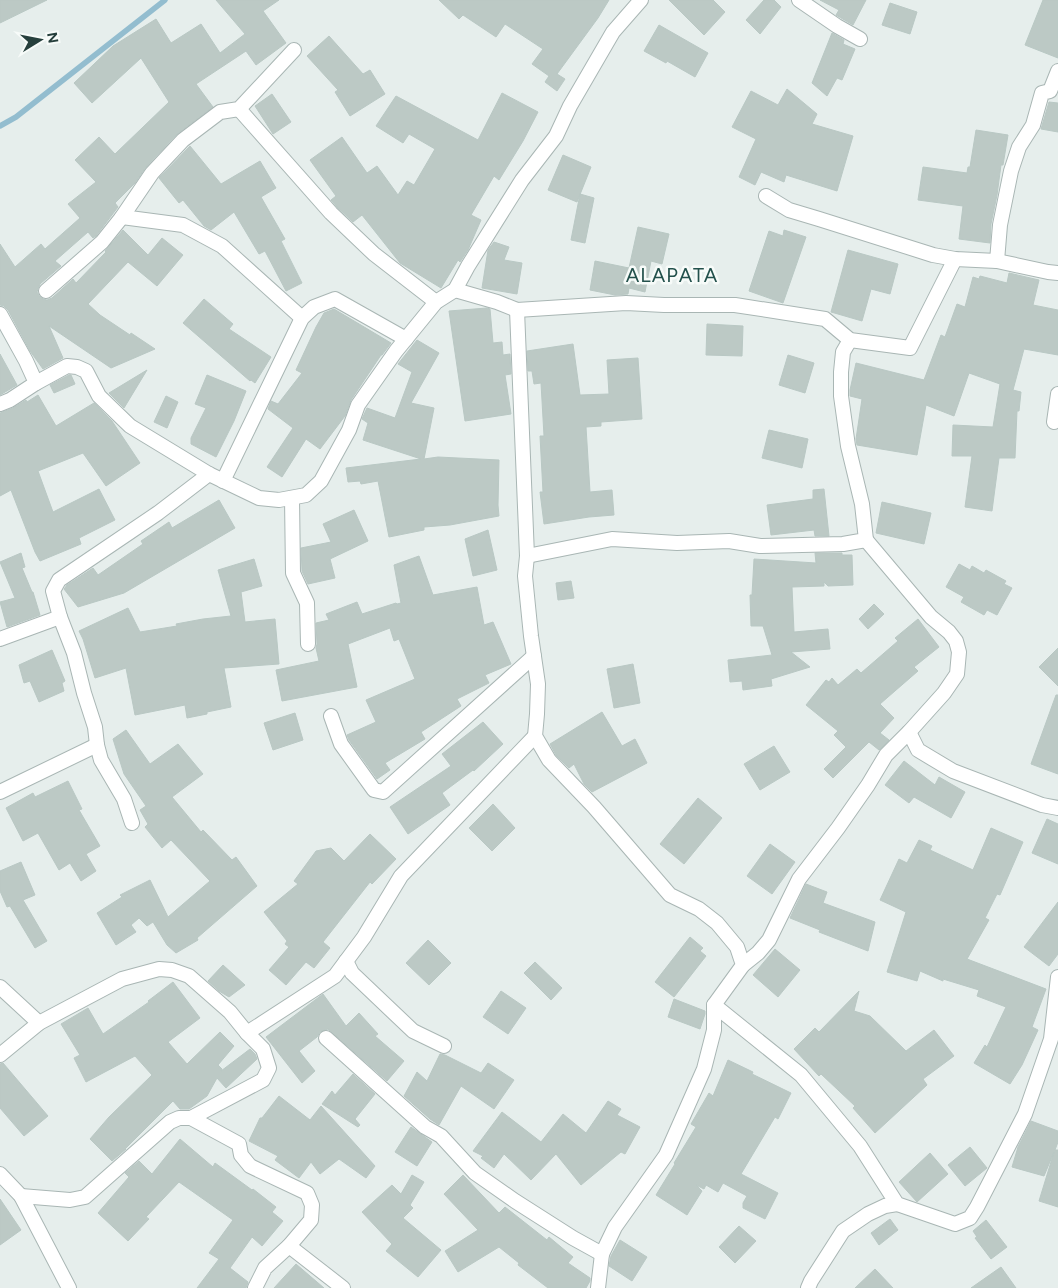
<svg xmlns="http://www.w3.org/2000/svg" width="1058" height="1288" viewBox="0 0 1058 1288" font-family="Figtree,sans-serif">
  <rect width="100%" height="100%" fill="#e6eeec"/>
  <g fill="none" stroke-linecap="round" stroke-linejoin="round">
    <polyline stroke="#93bdcf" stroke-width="5.5" points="0,126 16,117 165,0"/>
  </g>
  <g fill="#bcc9c5" stroke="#b9c8c4">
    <polygon points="0,0 47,0 0,23"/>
    <polygon points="216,0 279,0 263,11 286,43 256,65 246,51 196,84 213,107 177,134 146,167 135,183 115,203 118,207 96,236 93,238 88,232 55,261 61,266 40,284 38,289 37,292 39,296 43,299 47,300 52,298 73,279 76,283 106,252 105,251 123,230 148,255 162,238 183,255 157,286 128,262 88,304 100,315 130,335 131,333 155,349 111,368 49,326 63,358 43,369 30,351 8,310 4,306 0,305 0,244 15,267 41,244 45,249 80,218 68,204 96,182 75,160 99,137 115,154 169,102 141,58 92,103 74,83 113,46 156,19 171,43 201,24 220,53 245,34"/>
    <polygon points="439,0 609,0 598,18 557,74 565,79 557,91 545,82 549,76 532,64 543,49 505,24 496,37 463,15 459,19"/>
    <polygon points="669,0 713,0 725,12 704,35"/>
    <polygon points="764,0 774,0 781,7 760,34 746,20"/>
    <polygon points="820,0 866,0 853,25 836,15 839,10"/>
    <polygon points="1043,0 1058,0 1058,58 1025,45"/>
    <polygon points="890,3 917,12 910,34 882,25"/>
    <polygon points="659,25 708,53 695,77 667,61 666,63 644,51"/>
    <polygon points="832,33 844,40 843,44 855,49 842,80 837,78 827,96 812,83"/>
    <polygon points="329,36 363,74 370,70 385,94 350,116 335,92 338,90 307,56"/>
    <polygon points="787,89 817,114 812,124 853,136 837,191 786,175 784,182 761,172 755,185 739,177 756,139 732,127 751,91 778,105"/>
    <polygon points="502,93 538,112 523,141 499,180 494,176 471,215 481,220 468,250 460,262 458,260 441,288 400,263 362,215 353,222 337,207 331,200 336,196 310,160 342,137 367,173 377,166 398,195 407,181 414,185 435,149 409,134 403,143 376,126 396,96 478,140"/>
    <polygon points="272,94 291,122 273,134 255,106"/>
    <polygon points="1049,102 1058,103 1058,132 1041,129"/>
    <polygon points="976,130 1008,135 1003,165 1001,165 997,195 991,224 990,243 959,239 963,206 918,200 923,167 967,173 968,167 970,167"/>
    <polygon points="190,146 221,184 260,161 276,188 261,197 285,239 281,241 302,283 286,291 265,251 259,254 234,212 211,230 204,226 183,200 179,203 159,178"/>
    <polygon points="563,155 591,167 577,202 548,190"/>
    <polygon points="580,194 594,198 585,243 571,240"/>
    <polygon points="638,227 669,234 662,264 651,261 645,292 629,288 628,294 615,295 590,290 595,261 629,268"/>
    <polygon points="784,230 806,237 783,303 749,291 769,231 783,236"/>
    <polygon points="494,242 509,247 504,260 522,263 517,294 482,288 488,250"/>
    <polygon points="848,250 898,264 890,294 871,289 862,321 831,312"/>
    <polygon points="1009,273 1039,280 1033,305 1058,310 1058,355 1024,349 1013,390 1021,392 1019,411 1017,411 1015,458 999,458 992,511 965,507 972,456 952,456 953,425 993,427 1000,384 969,373 954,416 926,405 917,455 857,445 856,439 862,399 850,396 850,390 856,363 924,380 941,335 945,337 957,304 965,307 973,277 979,279 980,276 1007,283"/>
    <polygon points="204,299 233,324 229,329 271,357 255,383 251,380 250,381 183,323"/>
    <polygon points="487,308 490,309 493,343 502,342 503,355 510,354 511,374 505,375 511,414 465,421 449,311"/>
    <polygon points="334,309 391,343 382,355 381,355 351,400 345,416 320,449 306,439 282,477 267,467 293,428 268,409 271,401 278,404 302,373 296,370 316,327 324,313"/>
    <polygon points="707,324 743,326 742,356 706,355"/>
    <polygon points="417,340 439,353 411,403 434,408 424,459 438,457 499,460 498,505 499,516 450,525 424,527 424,530 389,537 378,481 361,484 360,481 348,482 346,468 421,459 363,440 368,423 362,419 367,408 395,418 412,372 398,364"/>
    <polygon points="573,344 580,395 609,394 607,360 638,358 642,419 601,422 601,426 586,427 590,492 612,490 614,515 589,517 544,524 540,492 543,492 540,436 544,436 541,383 534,384 532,371 528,371 527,351"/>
    <polygon points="0,354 17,385 0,395"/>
    <polygon points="788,355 814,363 805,393 779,385"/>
    <polygon points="147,370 124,408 109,393"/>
    <polygon points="69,375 71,375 75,384 54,393 50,385"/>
    <polygon points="207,375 246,391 234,421 216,457 191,444 191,438 206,408 195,404"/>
    <polygon points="38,395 56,426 94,403 112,421 140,463 106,486 83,453 38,471 53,512 99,489 115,520 79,538 81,544 40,561 35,552 11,490 0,496 0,413 13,408 26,400 27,402"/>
    <polygon points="166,396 178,402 167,428 154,422"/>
    <polygon points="769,430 808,439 802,468 762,458"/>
    <polygon points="824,489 829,536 815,536 814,530 771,535 767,505 813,499 813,490"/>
    <polygon points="219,500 235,528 124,593 78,607 64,589 67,585 93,568 98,575 143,544 141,541 169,522 172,528"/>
    <polygon points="882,502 931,513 924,544 876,533"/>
    <polygon points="354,510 368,541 330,559 335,578 308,584 302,571 301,548 331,542 323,524"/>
    <polygon points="488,530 497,570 473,576 465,539"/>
    <polygon points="21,553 25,567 22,568 32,592 33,592 40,615 7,627 0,602 15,598 0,562"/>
    <polygon points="815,553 842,553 842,555 852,555 853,585 828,586 824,582 824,586 792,587 794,632 828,629 830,649 791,652 810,667 771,679 772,686 743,690 742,681 730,682 728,660 772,655 763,626 751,626 750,595 752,595 754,559 816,563"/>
    <polygon points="419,556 433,595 477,587 484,625 493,622 511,664 485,675 489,683 457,699 461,706 421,732 425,739 385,763 390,770 377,779 349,740 347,735 376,722 366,700 415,679 399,639 394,641 390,628 348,644 357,687 282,701 276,670 319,661 316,648 317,644 316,623 329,620 326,614 357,602 362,614 396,603 397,604 401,603 394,565"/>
    <polygon points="254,559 262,586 241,592 245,622 275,619 279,664 224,668 231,707 207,712 207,714 187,718 185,705 135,715 126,668 95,678 83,639 79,631 128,608 140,632 177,626 176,624 203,619 231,616 218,570"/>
    <polygon points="959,564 970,570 972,566 984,573 986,570 1006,581 1004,584 1012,588 997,615 987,610 984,615 961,602 964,597 946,587"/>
    <polygon points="571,581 574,598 558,600 556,583"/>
    <polygon points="874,604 884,614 868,629 859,619"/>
    <polygon points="918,619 939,647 914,667 918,671 880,704 894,718 880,733 889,740 879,750 869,742 833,778 824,769 846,747 834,735 838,731 806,705 826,680 829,682 832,678 838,685 857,669 861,673 898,641 895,638"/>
    <polygon points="1058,648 1058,686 1039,667"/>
    <polygon points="52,650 65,681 62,683 64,691 39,702 30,681 24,683 19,665"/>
    <polygon points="633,664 640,703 614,708 607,669"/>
    <polygon points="1056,695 1058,695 1058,774 1031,764"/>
    <polygon points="602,712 622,746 635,739 647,763 592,792 584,784 574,764 569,768 556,755 550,744"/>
    <polygon points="295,713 303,740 273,750 264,723"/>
    <polygon points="483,722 503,744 474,771 473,770 442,793 450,805 408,834 390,807 451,766 442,754"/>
    <polygon points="126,730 150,764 178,744 203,774 172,797 201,832 203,830 232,860 236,857 257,886 197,938 198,940 176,953 167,945 153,922 147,926 139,918 131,925 136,932 116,945 97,913 122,897 120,895 150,880 168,917 210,881 171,840 162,848 145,827 148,824 140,810 146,806 124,774 113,739"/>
    <polygon points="774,746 790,772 760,790 744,764"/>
    <polygon points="904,761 935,785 939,777 965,792 951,818 914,797 909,803 885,785"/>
    <polygon points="68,781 82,809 79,810 100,846 86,854 96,871 81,881 70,863 59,870 38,833 23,841 6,808 33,793 35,797"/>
    <polygon points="698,798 722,818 684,864 660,844"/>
    <polygon points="493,804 515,828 492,851 469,828"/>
    <polygon points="1047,819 1058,824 1058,864 1032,853"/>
    <polygon points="991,828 1023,842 1000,895 997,894 985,918 989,920 967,959 1046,989 1032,1027 1038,1030 1022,1065 1010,1084 974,1063 985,1045 987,1047 1006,1007 977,996 979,990 943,979 943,981 920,971 917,981 887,972 906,912 880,900 899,859 907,863 919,840 932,846 930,850 973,870"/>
    <polygon points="370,834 396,859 372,884 370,882 323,942 330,948 314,968 306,962 286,985 269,970 289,947 285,944 287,941 264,912 298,884 294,881 316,851 331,848 344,861"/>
    <polygon points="770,844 795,862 772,894 747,876"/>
    <polygon points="21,862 35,895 23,900 47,941 35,948 10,906 7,907 0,891 0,871"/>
    <polygon points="806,884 827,892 823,903 875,922 868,951 819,932 820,930 790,918"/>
    <polygon points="1058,902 1058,954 1049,966 1024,947"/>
    <polygon points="690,937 703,948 700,951 706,956 674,997 655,982"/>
    <polygon points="428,940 451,963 429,985 406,963"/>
    <polygon points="775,949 800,970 778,997 753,975"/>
    <polygon points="535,962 562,988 551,1000 524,973"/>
    <polygon points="223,965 245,985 229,997 219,991 208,981"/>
    <polygon points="173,982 200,1018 168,1042 187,1064 220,1032 234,1046 218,1065 222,1069 221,1071 250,1049 255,1054 257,1059 226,1088 217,1078 207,1096 189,1109 180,1109 173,1101 125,1149 126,1149 112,1161 90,1139 109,1117 152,1075 135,1056 86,1082 74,1058 80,1055 61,1024 88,1008 103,1034 149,1002 148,1001"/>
    <polygon points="501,991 526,1008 508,1034 483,1017"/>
    <polygon points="859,991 854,1011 870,1016 906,1051 934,1030 954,1056 923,1079 927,1085 875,1133 853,1108 855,1106 821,1074 819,1076 794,1049 815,1028 819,1032"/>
    <polygon points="323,994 346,1026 359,1013 378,1034 375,1036 404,1061 387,1081 328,1029 320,1032 317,1037 299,1051 315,1071 302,1083 266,1037"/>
    <polygon points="674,999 705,1011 705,1014 700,1029 668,1017"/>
    <polygon points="440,1054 445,1055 481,1073 488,1063 514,1080 494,1109 461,1086 439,1125 430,1119 404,1096 417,1072 427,1081"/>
    <polygon points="728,1060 753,1072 752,1074 791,1093 778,1119 775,1117 741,1174 778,1193 765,1219 743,1208 743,1203 747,1196 723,1183 718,1192 706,1185 704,1189 696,1185 702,1191 687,1215 656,1195 675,1164 674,1163 696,1127 691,1124 709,1093 713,1096"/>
    <polygon points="3,1063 48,1116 24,1136 0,1108 0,1064"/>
    <polygon points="353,1074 375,1094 355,1119 360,1125 358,1127 322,1104 332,1091 335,1095"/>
    <polygon points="279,1096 310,1120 321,1106 375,1166 366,1178 339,1159 320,1174 311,1162 299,1178 275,1160 278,1156 249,1141 260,1118 262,1118"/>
    <polygon points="608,1101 621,1109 617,1115 640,1127 625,1154 621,1152 581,1185 556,1154 531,1180 504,1154 494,1168 481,1158 483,1156 473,1151 502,1112 541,1142 563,1114 586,1133"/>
    <polygon points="1031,1121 1058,1131 1058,1142 1055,1150 1058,1150 1058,1207 1039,1201 1054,1152 1044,1176 1012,1167 1018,1147"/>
    <polygon points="411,1127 432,1142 417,1166 395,1152"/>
    <polygon points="180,1139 213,1167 215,1163 252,1190 253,1189 276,1207 272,1212 283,1221 262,1246 252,1237 230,1268 248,1282 246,1288 197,1288 219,1259 209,1253 233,1220 179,1182 146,1217 149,1219 128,1241 98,1213 129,1177 125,1173 139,1161 152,1174"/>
    <polygon points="970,1147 987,1168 965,1186 948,1165"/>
    <polygon points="930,1153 948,1174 917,1202 899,1182"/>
    <polygon points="412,1175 424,1182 410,1205 413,1208 403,1218 441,1250 418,1277 386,1251 392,1244 362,1212 392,1185 401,1194"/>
    <polygon points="463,1175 499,1213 505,1207 547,1240 549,1237 573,1257 568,1263 590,1278 590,1281 586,1288 548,1288 518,1265 519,1263 499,1247 458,1272 445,1251 478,1230 444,1194"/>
    <polygon points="0,1199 21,1230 0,1245"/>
    <polygon points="890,1219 898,1230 879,1245 871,1233"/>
    <polygon points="986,1220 1007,1247 991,1259 975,1238 977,1237 973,1231"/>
    <polygon points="739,1226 756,1241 735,1263 719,1247"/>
    <polygon points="620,1240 647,1257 632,1281 609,1266 611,1256"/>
    <polygon points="296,1264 324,1288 274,1288"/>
    <polygon points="1001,1267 1016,1288 971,1288"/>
    <polygon points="875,1269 893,1288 855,1288"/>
  </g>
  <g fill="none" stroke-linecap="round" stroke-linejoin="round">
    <defs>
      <g id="street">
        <polyline points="799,0 837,26 860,39"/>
        <polyline points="239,109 331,213 374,254 436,302"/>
        <polyline points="766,196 789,210 819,219 933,255 955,259 997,261 1048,272 1058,273"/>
        <polyline points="122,217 183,225 222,246 302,318"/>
        <polyline points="997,261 1000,225 1011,171 1019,147 1033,125 1042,93 1050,91 1058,71"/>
        <polyline points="455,290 497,302 517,310 626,303 664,305 735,305 825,319 850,340 910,348 955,259"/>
        <polyline points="46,291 102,242 122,217 152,173 183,140 220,112 239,109 294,50"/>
        <polyline points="517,310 527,556 525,576 531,636 538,684 537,714 535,736 549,760 594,807 670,895 699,909 717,923 737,947 743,965 714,1005 714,1030 704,1069 666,1155 615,1227 602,1254 598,1288"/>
        <polyline points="0,314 26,361 36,383 10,400 0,404"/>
        <polyline points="36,383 67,366 77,367 86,371 99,396 130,426 209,474 259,498 279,500 306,495 321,481 349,430 358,405 396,351 436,302 455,290 468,266 522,180 556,136 570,106 613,32 641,0"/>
        <polyline points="1054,422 1058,394"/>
        <polyline points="223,481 302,318 314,307 335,299 406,339"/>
        <polyline points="292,498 293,573 307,603 308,644"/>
        <polyline points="527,556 612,539 677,543 729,541 760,546 843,544 866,540 862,504 848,446 841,396 841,372 843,352 850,340"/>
        <polyline points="60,617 74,653 84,693 95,727 97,745 101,760 124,799 132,823"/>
        <polyline points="0,639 60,617 53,591 59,580 158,513 209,474"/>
        <polyline points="331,716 341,744 374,790 383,792 534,656"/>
        <polyline points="909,732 918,750 953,771 1042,805 1058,808"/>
        <polyline points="0,792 97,745"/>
        <polyline points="346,961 352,973 413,1031 444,1046"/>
        <polyline points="743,965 758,953 769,940 799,879 838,828 868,785 886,755 909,732 944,693 957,674 959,652 956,641 949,632 931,617 866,540"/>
        <polyline points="0,987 39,1023"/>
        <polyline points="714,1005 801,1075 860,1146 897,1204 955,1224 970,1218 977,1207 1025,1114 1051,1039 1058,977"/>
        <polyline points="326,1038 425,1127 441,1136 475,1173 515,1201 573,1238 602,1254"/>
        <polyline points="0,1055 39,1023 122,979 159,969 172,970 189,976 230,1012 247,1033 335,976 364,937 401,876 535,736"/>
        <polyline points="191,1118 239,1144 241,1155 250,1166 307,1193 312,1205 311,1220 289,1246 265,1268 255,1288"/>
        <polyline points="0,1174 21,1196 69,1288"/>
        <polyline points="21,1196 70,1200 85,1197 170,1122 179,1118 191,1118 263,1080 269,1068 263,1049 247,1033"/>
        <polyline points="289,1246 343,1288"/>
        <polyline points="808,1288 811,1281 843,1231 868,1214 885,1206 897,1204"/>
      </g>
    </defs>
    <use href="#street" stroke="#a9b6b4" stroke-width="16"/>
    <use href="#street" stroke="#fff" stroke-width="14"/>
  </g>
  <g text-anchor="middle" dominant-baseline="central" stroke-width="5" stroke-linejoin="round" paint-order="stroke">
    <g font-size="20" letter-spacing="1" fill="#23514c" stroke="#f7fbf9">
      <text x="672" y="275">ALAPATA</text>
    </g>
  </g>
  <g transform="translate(40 40) rotate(80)" stroke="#f7fbf9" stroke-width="4" paint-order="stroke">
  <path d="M0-4L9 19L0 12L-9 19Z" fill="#263f3c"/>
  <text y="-8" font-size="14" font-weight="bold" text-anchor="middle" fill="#263f3c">N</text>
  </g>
</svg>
